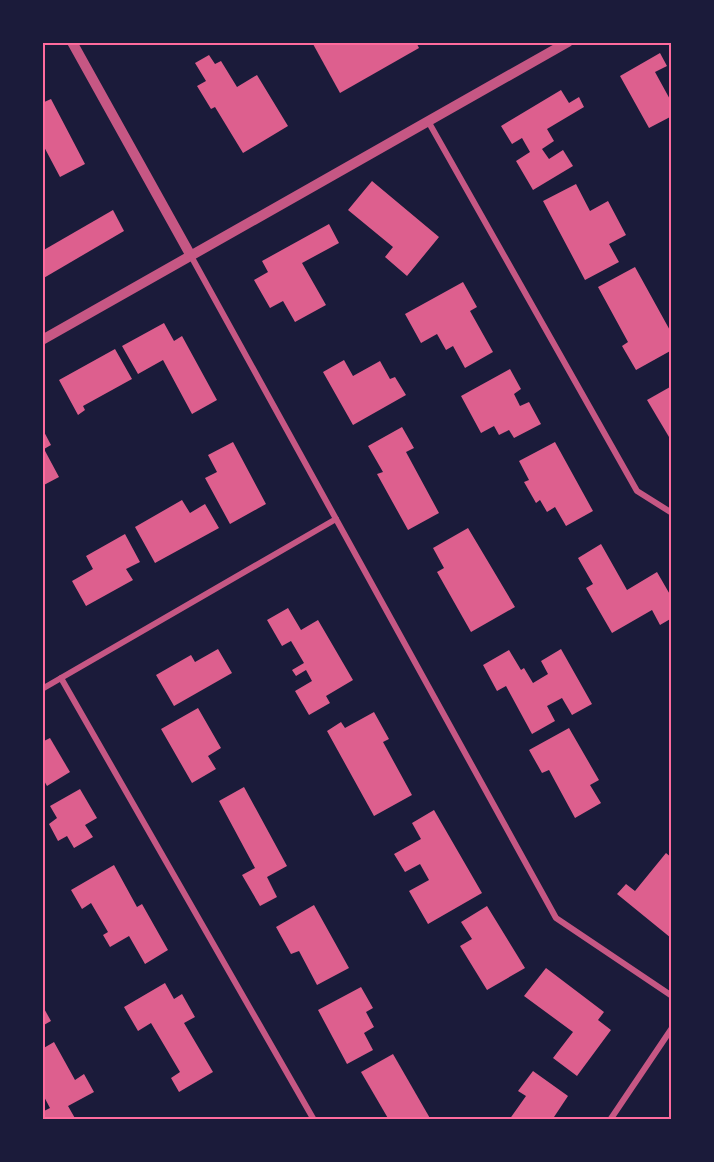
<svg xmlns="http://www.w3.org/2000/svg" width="714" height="1162" viewBox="0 0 714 1162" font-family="'Source Serif 4',serif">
  <rect width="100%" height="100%" fill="#1b1b3a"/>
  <g fill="#dd5f8e">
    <polygon points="315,42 416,42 419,48 340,93 313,44"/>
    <polygon points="660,53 667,66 655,72 672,103 672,116 649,128 620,76"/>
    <polygon points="209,55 215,64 221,61 237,87 257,75 288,126 243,153 215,107 211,109 197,86 206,81 195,63"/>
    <polygon points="561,90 569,103 579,97 584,107 547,129 554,141 542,149 549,159 563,150 573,166 533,190 516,161 530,152 522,138 512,144 501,126"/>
    <polygon points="51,99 85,164 60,177 42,143 42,134 45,132 42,127 42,103"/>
    <polygon points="372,181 439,237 407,276 385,257 393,247 348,210"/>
    <polygon points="576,184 590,211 608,201 626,235 609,244 619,262 585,280 543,201"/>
    <polygon points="113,210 124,231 42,279 42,251"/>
    <polygon points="329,224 339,243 302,263 326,305 295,322 283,301 270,308 254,280 268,272 262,261"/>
    <polygon points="635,267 672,334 672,350 636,370 622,346 628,342 598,287"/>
    <polygon points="463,282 477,307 470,311 493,352 465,368 453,346 446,350 437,334 421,343 405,314"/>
    <polygon points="164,323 174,341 182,336 217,400 192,414 163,360 138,374 122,346"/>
    <polygon points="115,349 132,379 83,406 85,410 78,415 59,380"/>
    <polygon points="344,360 353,376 380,361 390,379 395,377 406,395 353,425 323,372"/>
    <polygon points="510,369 521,389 514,394 520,406 529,402 541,424 514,438 509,430 499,435 494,426 481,433 461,396"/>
    <polygon points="670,387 672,391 672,442 647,400"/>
    <polygon points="402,427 414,448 406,452 439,513 408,530 377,474 383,472 368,446"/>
    <polygon points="42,428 51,445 44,449 59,477 42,486"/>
    <polygon points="233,442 266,504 230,524 205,478 217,472 208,455"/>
    <polygon points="555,442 593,511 566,526 555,507 547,512 540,500 536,503 524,482 529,480 519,461"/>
    <polygon points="182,500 190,513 205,504 219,528 155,563 135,527"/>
    <polygon points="468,528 515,607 471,632 437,572 444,568 433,548"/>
    <polygon points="125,534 140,562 126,569 133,580 86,606 72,581 93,569 86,556"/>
    <polygon points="601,544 627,590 657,572 672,598 672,618 660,625 652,610 612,633 586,588 593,584 578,558"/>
    <polygon points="288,608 301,630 318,620 353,680 326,696 330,703 309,715 295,691 312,681 306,670 296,676 292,670 304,663 291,641 282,646 267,620"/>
    <polygon points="218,649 232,673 174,706 156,675 191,655 195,662"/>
    <polygon points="561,649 592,704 572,715 562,698 547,706 555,721 532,734 506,686 497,691 483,665 509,650 521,670 524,668 533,683 548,674 541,661"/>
    <polygon points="198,708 221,748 208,756 216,769 192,783 161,729"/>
    <polygon points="374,712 389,739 383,742 412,795 374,816 327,731 341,722 345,728"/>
    <polygon points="569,728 599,780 590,785 601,803 575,818 549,770 542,773 529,750"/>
    <polygon points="50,738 70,772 47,786 42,777 42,742"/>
    <polygon points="244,787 287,866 267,877 277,897 260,906 242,875 255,868 219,801"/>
    <polygon points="80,789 97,818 85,825 93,837 74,848 67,836 58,841 49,824 57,818 50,806"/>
    <polygon points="434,810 482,893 428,924 409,891 429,880 420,864 405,872 394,854 421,839 412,823"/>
    <polygon points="666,853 672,858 671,938 617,894 626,884 635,891"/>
    <polygon points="114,865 137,907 142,904 168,950 145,964 129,936 110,947 103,935 108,932 91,903 82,909 71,890"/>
    <polygon points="314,905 349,968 317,985 299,951 291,954 276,927"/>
    <polygon points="487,906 525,968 487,990 460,946 472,939 461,922"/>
    <polygon points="546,968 604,1012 598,1020 611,1030 577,1076 553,1058 573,1032 524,996"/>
    <polygon points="165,983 174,999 182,994 195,1017 184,1023 213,1072 179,1092 171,1078 180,1072 151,1023 138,1031 124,1007"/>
    <polygon points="361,987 373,1008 366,1012 374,1027 364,1033 373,1050 347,1064 318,1010"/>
    <polygon points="42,1005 51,1021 42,1026"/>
    <polygon points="54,1042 75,1080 84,1074 94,1092 68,1106 76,1120 42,1120 42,1112 50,1108 42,1093 42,1049"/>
    <polygon points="393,1054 431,1120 389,1120 361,1072"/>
    <polygon points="533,1071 568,1096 552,1120 509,1120 526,1096 518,1091"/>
  </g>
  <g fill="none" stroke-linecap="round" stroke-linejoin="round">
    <g stroke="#c65784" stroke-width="6">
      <polyline points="428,121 637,491 672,513"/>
      <polyline points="191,256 556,918 672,996"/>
      <polyline points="61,678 314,1120"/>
      <polyline points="42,689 336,519"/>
      <polyline points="610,1120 672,1028"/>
    </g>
    <g stroke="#c65784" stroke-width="10">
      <polyline points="72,42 191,256"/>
      <polyline points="42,340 568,42"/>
    </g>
  </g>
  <rect width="714" height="1162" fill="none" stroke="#1b1b3a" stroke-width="87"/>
  <rect x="44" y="44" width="626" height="1074" fill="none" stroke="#ff6b9d" stroke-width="2"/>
</svg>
